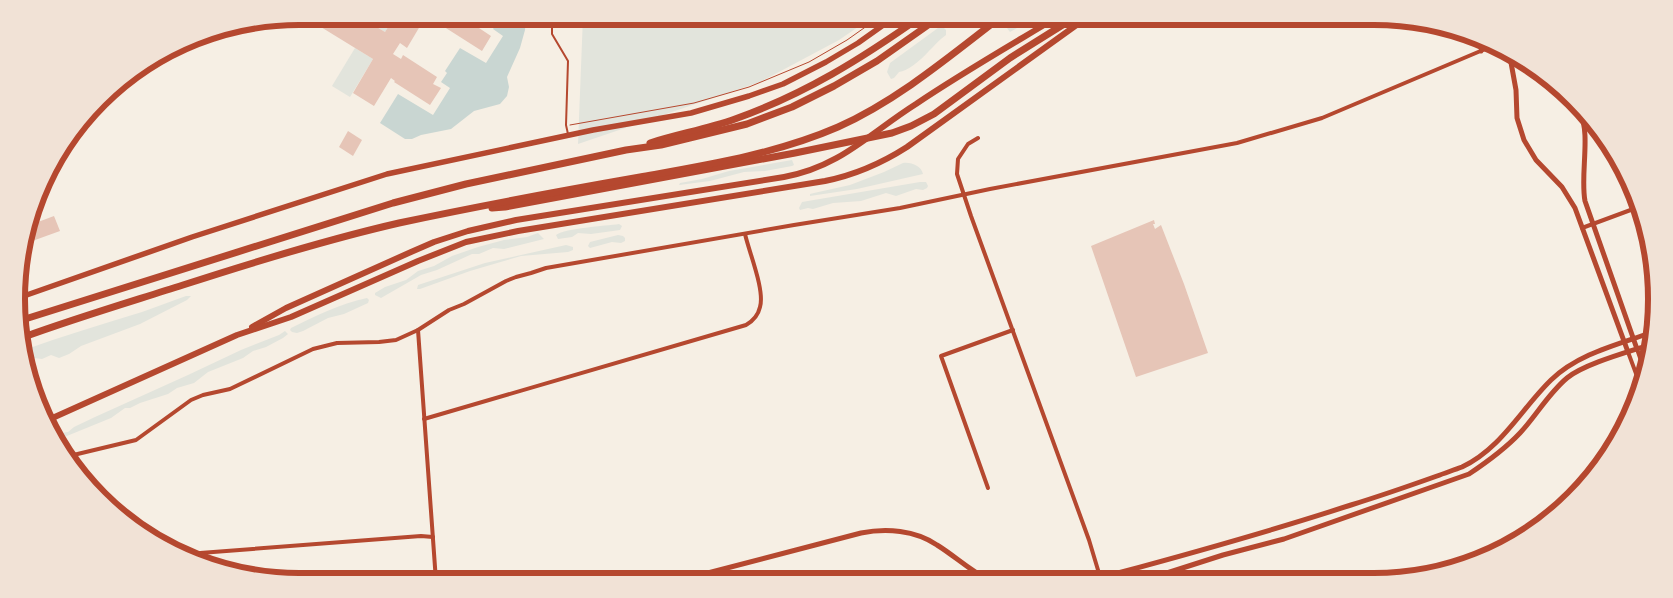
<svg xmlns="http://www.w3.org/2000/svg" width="1673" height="598" viewBox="0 0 1673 598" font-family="'DM Sans',sans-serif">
  <rect width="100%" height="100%" fill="#f6efe4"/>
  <g fill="#e2e4dc">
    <polygon points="359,16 395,16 385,32"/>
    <polygon points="583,16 874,16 839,40 760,82 578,144"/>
    <polygon points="1021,16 1038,16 1010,32 1007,28"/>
    <path d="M943 27 946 30V35C932 45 917 69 899 72L894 78 891 79 887 72 890 63 938 28Z"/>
    <polygon points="355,48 373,59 350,97 332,86"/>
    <polygon points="792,160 794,165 792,166 765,171 744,172 710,181 679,185 680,183 702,179 729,171"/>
    <path d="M903 163C912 162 921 166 923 174L857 189 810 196V194L814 193 850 185 884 172Z"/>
    <polygon points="920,182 926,182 928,186 927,188 923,190 916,189 896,196 886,193 861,201 833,203 813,209 808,208 800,210 799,208 802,202"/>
    <path d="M619 224 622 226 620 230 591 234 578 233 572 237 558 239 556 235C566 228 605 226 619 224Z"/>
    <polygon points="538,233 544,239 504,249 493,248 479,254 472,254 437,270 421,275 381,298 375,295 375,293 385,287 406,280 418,271 434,266 452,256 478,247 504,240 527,237"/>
    <polygon points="618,235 623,236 625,238 625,241 621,243 612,242 590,248 588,246 590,242"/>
    <polygon points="566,245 573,247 573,250 568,252 521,256 470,271 420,289 417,289 418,285 485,263"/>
    <path d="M186 296H191L187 300 140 324 81 346 69 354 59 358 51 355 42 359 34 358 25 362 24 350C63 336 103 324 142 312 157 307 171 301 186 296Z"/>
    <path d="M367 298 369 300 368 303 344 314 328 318 303 331 297 333 292 332 290 330 291 328C316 316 339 304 367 298Z"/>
    <polygon points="285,331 288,334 283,338 266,347 253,351 243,358 208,372 194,383 177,388 168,394 140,403 130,408 125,408 111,418 57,440 54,434 68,432 74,427 95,417 188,375 241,350 279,335"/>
  </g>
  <polygon fill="#c9d6d2" points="494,16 526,16 525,30 520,48 507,77 509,87 507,96 500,104 474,111 451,129 421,135 412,139 405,139 380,123 398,94 433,115 450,88 441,82 447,73 445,71 460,48 486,63 503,36 493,29 499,20"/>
  <g fill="#e6c5b7">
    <polygon points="303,16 352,16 358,20 360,17 385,32 395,16 426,16 407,48 400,43 393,54 401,59 403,55 437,77 433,84 441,88 430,105 394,82 395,81 391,78 374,106 353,93 373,59"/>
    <polygon points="427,16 479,16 481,18 476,26 491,36 482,51"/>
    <polygon points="526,16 541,16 541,28 525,28"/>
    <polygon points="348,131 362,140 353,156 339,147"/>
    <polygon points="54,216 60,231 24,244 30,225"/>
    <polygon points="1154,220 1155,224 1153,224 1155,229 1161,225 1184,284 1208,353 1136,377 1091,246"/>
  </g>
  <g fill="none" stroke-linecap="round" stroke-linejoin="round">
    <polyline stroke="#b5482f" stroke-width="1" points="570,125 694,103 749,87 809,62 847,40 881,16"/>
    <polyline stroke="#b5482f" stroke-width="2" points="552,16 552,34 568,61 566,125 568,134"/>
    <g stroke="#b5482f" stroke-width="4">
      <polyline points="978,138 968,144 958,159 957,174 971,216 1089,540 1101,580"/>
      <polyline points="1582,228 1636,208"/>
      <polyline points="418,330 436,581"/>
      <polyline points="1637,349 1646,375"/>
      <polyline points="1628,352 1641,387"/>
      <path d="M424 419 746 325C753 321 758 316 760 307 765 290 749 252 745 234"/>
      <polyline points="65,457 136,440 191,400 203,395 230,389 313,349 337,343 379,342 396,340 418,330 449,310 464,304 506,281 516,277 531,273 546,268 794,225 900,208 990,189 1237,143 1322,118 1490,47"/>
      <polyline points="988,488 941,356 1013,330"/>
      <polyline points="187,554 421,536 433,537"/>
    </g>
    <g stroke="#b5482f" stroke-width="5">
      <polyline points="1481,51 1484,44"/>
      <polyline points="1510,57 1516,90 1517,118 1524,140 1536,160 1562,187 1575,208 1628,352"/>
      <path d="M1580 113C1591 133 1580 176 1585 201L1637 349"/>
      <path d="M1107 580 1118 573C1196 552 1274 530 1351 505 1380 496 1409 486 1437 476 1445 473 1454 470 1462 467 1501 449 1522 408 1551 380 1578 354 1616 345 1650 333"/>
      <path d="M1145 580 1223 555 1284 539 1469 474C1487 462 1505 449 1520 433 1536 416 1548 394 1567 378 1584 364 1628 352 1649 345"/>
      <path d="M677 581 861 533C886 528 915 530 937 545 955 556 970 571 989 580"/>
    </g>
    <polyline stroke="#b5482f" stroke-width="5.5" points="21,297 192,237 387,174 593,130 691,113 749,96 783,84 826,62 858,43 896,16"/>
    <g stroke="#b5482f" stroke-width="6">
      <path d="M252 327 286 308 411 252 434 242 468 231 516 220 784 177C840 167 870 133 916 104 962 73 1011 45 1059 16"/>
      <path d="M48 420 237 335 291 317 418 261 466 242 518 231 825 181C855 175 882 163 907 147L1089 16"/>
    </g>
    <g stroke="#b5482f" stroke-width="7">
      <path d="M650 143C678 134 707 129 735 119 805 94 861 59 922 16"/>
      <polyline points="492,208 505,207 795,153 892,133 911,126 934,114 1010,58 1077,16"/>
      <polyline points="22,320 393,203 466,184 626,150 661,145 747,124 792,107 834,86 877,61 941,16"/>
      <path d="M24 337C76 318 130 302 183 285 254 262 325 240 399 223 479 206 560 191 640 177 707 165 776 154 838 127 898 100 950 56 1002 16"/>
    </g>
  </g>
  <path d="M0 0H1673V598H0ZM299 25H1374A274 274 0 0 1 1648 299V299A274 274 0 0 1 1374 573H299A274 274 0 0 1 25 299V299A274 274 0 0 1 299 25Z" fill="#f1e2d6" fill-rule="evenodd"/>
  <path fill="none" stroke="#b5482f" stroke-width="6" d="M299 25H1374A274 274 0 0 1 1648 299V299A274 274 0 0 1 1374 573H299A274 274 0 0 1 25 299V299A274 274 0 0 1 299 25Z"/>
</svg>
